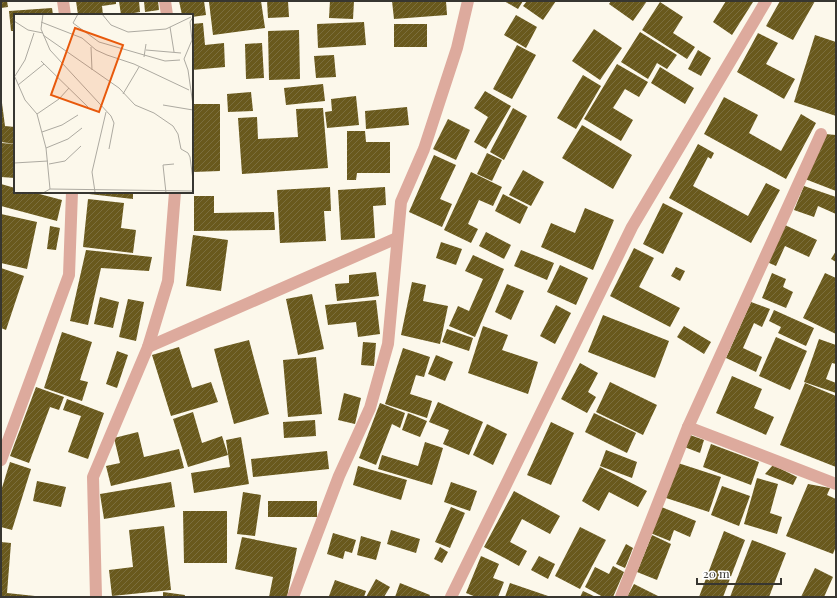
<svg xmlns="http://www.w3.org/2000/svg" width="837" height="598" viewBox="0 0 837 598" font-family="'Playfair Display',serif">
  <defs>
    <pattern id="building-hatch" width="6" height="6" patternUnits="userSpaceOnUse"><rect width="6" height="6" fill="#69591d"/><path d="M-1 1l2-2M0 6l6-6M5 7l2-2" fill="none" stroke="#7b6e3e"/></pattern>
  </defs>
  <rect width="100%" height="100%" fill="#fcf8eb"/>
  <g fill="url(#building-hatch)">
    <polygon points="1,1 7,1 8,7 1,8"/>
    <polygon points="76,1 116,1 116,4 102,6 103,15 78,15"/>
    <polygon points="119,1 139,1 140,12 121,15"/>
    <polygon points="144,1 158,1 159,10 145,12"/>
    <polygon points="179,1 204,1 206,15 192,17 192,15 182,15"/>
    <polygon points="213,1 261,1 265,28 213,35 209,2"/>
    <polygon points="267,1 288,1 289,17 268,18"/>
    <polygon points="330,1 354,1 353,19 329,18"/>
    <polygon points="392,1 446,1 447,15 394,19"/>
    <polygon points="504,1 523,1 518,9"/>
    <polygon points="527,1 556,1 543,20 523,6"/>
    <polygon points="611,1 647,1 633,21 609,4"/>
    <polygon points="726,1 751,1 753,2 732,35 713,22"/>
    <polygon points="780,1 815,1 793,40 766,26"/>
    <polygon points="660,2 683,17 673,33 695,47 687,59 642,30"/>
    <polygon points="52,8 53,15 15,15 15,31 11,31 9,11"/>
    <polygon points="516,15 537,27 526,48 504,35"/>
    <polygon points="364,22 366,45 318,48 317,24"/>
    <polygon points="203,23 205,45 224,43 225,67 192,70 192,24"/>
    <rect x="394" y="24" width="33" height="23"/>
    <polygon points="594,29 622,48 600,80 572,61"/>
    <polygon points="299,30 300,79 269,80 268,31"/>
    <polygon points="640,32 677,55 667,69 657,63 648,79 621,62"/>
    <polygon points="758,33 778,43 766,64 795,79 784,99 737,72"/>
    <polygon points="815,35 836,42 836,116 794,102"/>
    <polygon points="262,43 264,78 246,79 245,44"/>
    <polygon points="517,45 536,55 512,99 493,89"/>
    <polygon points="698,50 711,58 701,76 688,69"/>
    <polygon points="334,55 336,77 316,78 314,56"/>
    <polygon points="617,64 648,82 639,97 625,89 613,108 633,120 621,141 584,119"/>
    <polygon points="660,67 694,88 685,104 651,83"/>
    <polygon points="583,75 601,86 576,129 557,118"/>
    <polygon points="323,84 325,101 286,105 284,88"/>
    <polygon points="485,91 511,106 486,149 474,142 488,117 474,108"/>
    <polygon points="251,92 253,111 228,112 227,94"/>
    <polygon points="356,96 359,125 327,128 325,112 332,111 331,99"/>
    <polygon points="724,97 758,115 749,133 781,151 801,114 816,123 786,179 704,134"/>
    <polygon points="1,103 2,103 5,126 15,127 15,144 1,142"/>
    <polygon points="192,104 220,104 220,171 193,172"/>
    <polygon points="407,107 409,125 366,129 365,111"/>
    <polygon points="323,108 328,168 242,174 238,118 257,117 258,139 298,137 296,109"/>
    <polygon points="513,108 527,116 504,160 490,152"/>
    <polygon points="448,119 470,130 456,160 433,149"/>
    <polygon points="582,125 632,155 613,189 562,158"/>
    <polygon points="347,131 365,131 366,142 390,142 390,173 357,173 356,180 347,180"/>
    <polygon points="825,134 836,135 836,191 805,179"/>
    <polygon points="1,143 15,144 15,178 1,177"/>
    <polygon points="698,144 714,153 711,159 708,157 693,186 748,216 766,183 780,190 751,243 669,198"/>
    <polygon points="487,153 502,160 492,181 477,174"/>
    <polygon points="434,155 456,165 440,199 452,204 442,227 409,212"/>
    <polygon points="523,170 544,182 531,206 509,195"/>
    <polygon points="471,172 502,187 493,206 479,200 468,224 478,229 471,243 444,230"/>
    <polygon points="1,184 15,188 15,192 32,192 62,200 57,221 1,206"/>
    <polygon points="804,186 836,197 836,214 818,206 814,217 794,210"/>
    <polygon points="330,187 331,211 324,211 326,241 280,243 277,190"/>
    <polygon points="385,187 386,205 373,206 375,238 341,240 338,190"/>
    <polygon points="90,192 133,192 133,199 89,194"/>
    <polygon points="503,194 528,207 520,224 495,211"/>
    <polygon points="194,196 214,196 214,213 274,212 275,230 194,231"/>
    <polygon points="88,199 124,203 121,228 136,230 133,253 83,247"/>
    <polygon points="663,203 683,213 663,254 643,244"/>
    <polygon points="585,208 614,220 593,270 541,247 551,223 575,233"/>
    <polygon points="1,214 37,222 27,269 1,263"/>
    <polygon points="785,225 817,240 809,257 785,246 776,266 767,262"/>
    <polygon points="50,226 60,228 56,250 47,249"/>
    <polygon points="486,232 511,245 504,259 479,246"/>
    <polygon points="193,235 228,240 221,291 186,286"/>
    <polygon points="441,242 462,249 456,265 436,258"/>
    <polygon points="634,248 654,258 639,287 680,308 670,327 610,296"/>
    <polygon points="86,250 152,257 149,271 101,268 88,325 70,321"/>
    <polygon points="521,250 554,263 547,280 514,266"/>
    <polygon points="836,251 836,262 831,259"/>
    <polygon points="473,255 504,269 475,337 449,326 458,306 469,311 483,279 465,271"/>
    <polygon points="560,265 588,278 576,305 547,292"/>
    <polygon points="676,267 685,271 680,281 671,276"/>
    <polygon points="1,268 24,276 6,330 1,328"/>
    <polygon points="376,272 379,296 337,301 335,284 349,283 349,275"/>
    <polygon points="772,273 786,279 783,287 793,292 786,308 762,298"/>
    <polygon points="825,273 836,278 836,334 803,318"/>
    <polygon points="412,282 426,285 423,301 448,306 440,344 401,335"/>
    <polygon points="507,284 524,291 511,320 495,312"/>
    <polygon points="312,294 324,349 298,355 286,299"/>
    <polygon points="100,297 119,302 113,328 94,324"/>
    <polygon points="128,299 144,302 136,341 119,337"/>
    <polygon points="376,300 380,334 358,337 356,322 328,325 325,305"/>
    <polygon points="751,302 770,309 762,327 754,323 743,348 762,357 756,372 726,358"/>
    <polygon points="556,305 571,313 555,344 540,336"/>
    <polygon points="774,310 814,328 806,346 778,333 781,327 769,321"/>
    <polygon points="603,315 669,341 655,378 588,352"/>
    <polygon points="483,326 508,335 502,350 538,362 528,394 468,373"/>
    <polygon points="684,326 711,342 704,354 677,337"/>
    <polygon points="447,329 473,338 469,351 442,342"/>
    <polygon points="62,332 92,342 80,380 88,382 82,401 44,388"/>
    <polygon points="776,337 807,351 790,390 759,376"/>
    <polygon points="819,339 836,345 836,364 832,363 826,379 836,383 836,393 804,382"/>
    <polygon points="249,340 269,414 234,424 214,349"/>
    <polygon points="363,342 376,343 374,366 361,365"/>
    <polygon points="179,347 192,388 211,382 218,402 171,416 152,355"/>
    <polygon points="403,348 430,357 424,377 416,375 410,394 432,401 427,418 385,404"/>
    <polygon points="117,351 128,355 117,388 106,384"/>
    <polygon points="436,355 453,362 445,381 428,374"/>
    <polygon points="316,357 322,414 288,417 283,360"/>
    <polygon points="580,363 598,373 588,392 596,397 587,413 561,399"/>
    <polygon points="732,376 762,389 754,408 774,417 766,435 716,413"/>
    <polygon points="610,382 657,405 643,435 596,412"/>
    <polygon points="805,383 836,396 836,467 780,445"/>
    <polygon points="36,387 64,397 59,410 50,407 29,463 10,456"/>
    <polygon points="344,393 361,398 355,424 338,420"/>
    <polygon points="67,399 104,413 88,459 68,452 81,416 63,410"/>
    <polygon points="438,402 483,422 469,455 443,444 449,430 429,422"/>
    <polygon points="380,403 405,413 400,428 392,424 376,465 359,458"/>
    <polygon points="193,412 202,443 222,436 228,455 188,467 173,419"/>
    <polygon points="408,413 427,421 420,437 402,430"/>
    <polygon points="594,413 636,433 627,453 585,432"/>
    <polygon points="315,420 316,436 284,438 283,422"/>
    <polygon points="551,422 574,433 551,485 527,475"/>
    <polygon points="487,424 507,434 493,465 473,455"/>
    <polygon points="138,432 144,457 179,449 184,468 111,486 106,466 120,463 114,438"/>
    <polygon points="690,435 704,440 700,453 682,446"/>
    <polygon points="241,437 249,484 194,493 191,473 230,467 226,440"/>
    <polygon points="425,442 443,448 432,485 378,469 382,455 418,466"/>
    <polygon points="711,444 759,462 751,485 703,467"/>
    <polygon points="606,450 637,462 632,478 600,466"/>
    <polygon points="327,451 329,469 253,477 251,459"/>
    <polygon points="10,462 31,469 12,530 1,527 1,491"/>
    <polygon points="678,463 721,477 709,512 663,497"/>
    <polygon points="773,465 797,477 793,485 765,474"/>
    <polygon points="358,466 407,480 401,500 353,485"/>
    <polygon points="600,467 647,491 638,507 609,492 599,511 582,501"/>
    <polygon points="757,478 778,484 770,513 782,517 777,534 744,524"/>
    <polygon points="37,481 66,487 61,507 33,501"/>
    <polygon points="171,482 175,507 104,519 100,494"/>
    <polygon points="451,482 477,491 470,511 444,502"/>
    <polygon points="808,484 830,488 827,495 836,499 836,546 833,554 786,536"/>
    <polygon points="722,486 750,496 739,526 711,515"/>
    <polygon points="514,491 560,516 550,534 522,519 510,542 527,551 519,566 484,547"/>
    <polygon points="243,492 261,495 255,536 237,534"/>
    <rect x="268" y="501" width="49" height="16"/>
    <polygon points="659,506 696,521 690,537 674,530 670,541 648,532"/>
    <polygon points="451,507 465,513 450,548 435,542"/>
    <polygon points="183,511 227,511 227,563 184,563"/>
    <polygon points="164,526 171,590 112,596 109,570 133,567 129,530"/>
    <polygon points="580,527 606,540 580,589 555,576"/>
    <polygon points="391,530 420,539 416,553 387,544"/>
    <polygon points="724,531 745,540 723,597 699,597"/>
    <polygon points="333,533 356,540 352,553 345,551 343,559 327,554"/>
    <polygon points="652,535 671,544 657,580 637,572"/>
    <polygon points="361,536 381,542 376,560 357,555"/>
    <polygon points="242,537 297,548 287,597 269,597 273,577 235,569"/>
    <polygon points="752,540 786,553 769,597 730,597"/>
    <polygon points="1,542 11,543 7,593 35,596 35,597 1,597"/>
    <polygon points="626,544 633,548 625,568 616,564"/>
    <polygon points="440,547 448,552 442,563 434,559"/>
    <polygon points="481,556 499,564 493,578 504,582 498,597 476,597 466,593"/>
    <polygon points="539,556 555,564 548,579 531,570"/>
    <polygon points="613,566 624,572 613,597 603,597 585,587 595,567 609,574"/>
    <polygon points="815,568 833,577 824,597 801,597"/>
    <polygon points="376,579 390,587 384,597 366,597"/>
    <polygon points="335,580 366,591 364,597 329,596"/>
    <polygon points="400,583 430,595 429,597 395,597"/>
    <polygon points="510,583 551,597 505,597"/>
    <polygon points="634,584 660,597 627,597"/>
    <polygon points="583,591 596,597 580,597"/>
    <polygon points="163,592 185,595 185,597 163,597"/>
  </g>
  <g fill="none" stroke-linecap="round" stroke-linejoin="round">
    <g stroke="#ddaa9d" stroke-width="12">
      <polyline points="63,1 65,15"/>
      <polyline points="165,1 167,15"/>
      <polyline points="148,347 397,238"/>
      <polyline points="688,427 836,484"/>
      <polyline points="1,460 69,275 72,192"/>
      <polyline points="96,597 93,477 148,347 168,281 175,192"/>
      <polyline points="293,597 339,476 370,408 388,344 401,202 424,149 457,48 468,1"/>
      <polyline points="451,597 632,227 766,1"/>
      <polyline points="621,597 688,427 821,134"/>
    </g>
  </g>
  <g transform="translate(14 14)">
    <rect width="179" height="179" fill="#fcf8eb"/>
    <path fill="none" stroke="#adaaa1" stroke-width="1" d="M29 0 27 15 36 36 97 102 100 109 95 135M64 0 59 9 85 28 151 47 166 46M88 0 97 11 114 18 152 15 177 3M179 3 176 8 178 26 170 45 174 56 179 91M0 7 14 16 29 19M27 8 68 24 82 36 93 41 120 50 175 76M156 13 160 38M29 21 105 74 121 91 140 99 159 112 164 120 167 135 174 139 176 143 179 166M77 33 78 56M132 36 167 39M130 43 132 30M27 47 74 93M0 61 11 86 23 100 32 134 36 175M1 62 11 46 20 19M4 71 30 50M109 80 125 53M149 91 179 96M23 100 45 85 55 74M28 118 48 111 64 101M32 134 54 125 68 114M0 149 34 147M35 150 51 147 67 132M81 178 78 158 92 98M29 179 36 175 179 177M152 179 149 151 160 150"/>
    <path fill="#e8590c" fill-opacity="0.15" stroke="#e8590c" stroke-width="2" d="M61 14 109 31 85 98 37 81Z"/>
    <rect width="179" height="179" fill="none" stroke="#373631" stroke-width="2"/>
  </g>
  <rect width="837" height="598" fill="none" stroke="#373631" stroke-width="4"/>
  <path d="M697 578v6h84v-6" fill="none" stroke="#373631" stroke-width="2"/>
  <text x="703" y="578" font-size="12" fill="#373631" stroke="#ffffff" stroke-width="3" paint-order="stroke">20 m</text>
</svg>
